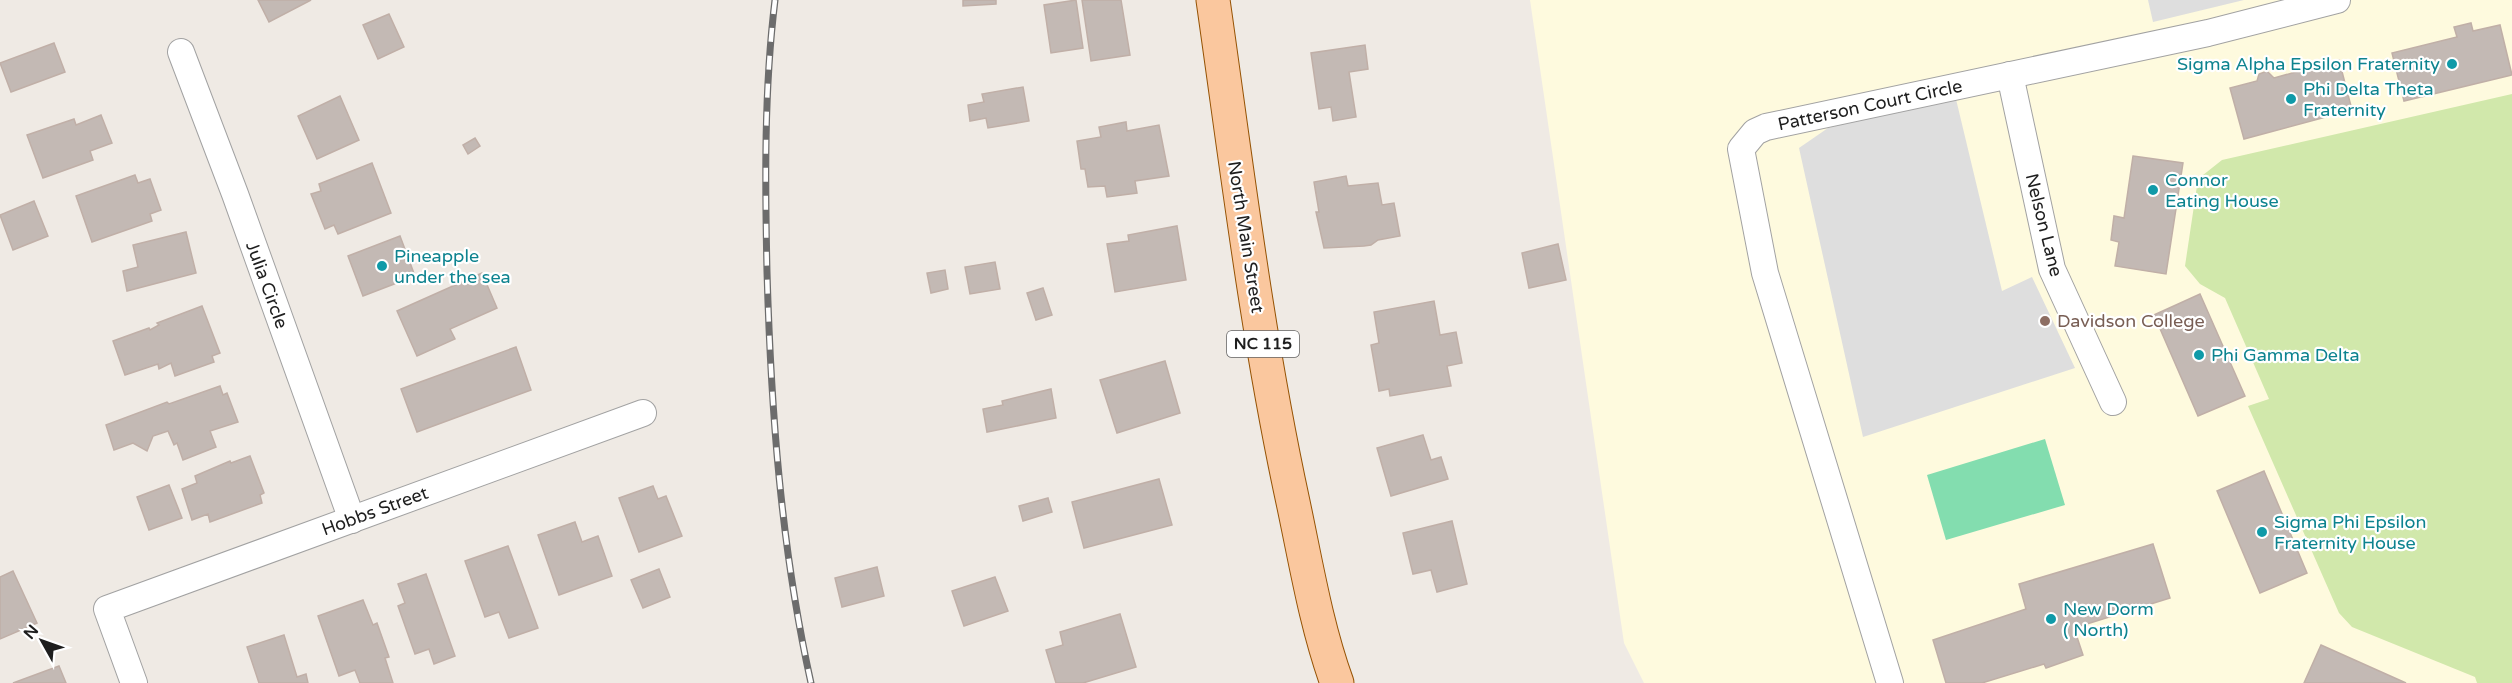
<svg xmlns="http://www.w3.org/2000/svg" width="2512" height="683" viewBox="0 0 2512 683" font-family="'Varela Round',sans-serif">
  <rect width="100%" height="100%" fill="#efeae4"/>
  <polygon fill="#fefade" points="1530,0 2512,0 2512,683 1644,683 1624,643"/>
  <polygon fill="#d1e8ab" points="2512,94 2512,683 2477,683 2475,677 2352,627 2339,613 2248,406 2269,399 2225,298 2200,284 2185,266 2198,179 2222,160"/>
  <polygon fill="#83ddaf" points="2045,439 2065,505 1946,540 1927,475"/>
  <g fill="#dedede">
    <polygon points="2148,0 2244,0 2153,22"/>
    <polygon points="1955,95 2002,291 2032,277 2075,368 1863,437 1799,148 1828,128"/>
  </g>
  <g fill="#c3b9b4" stroke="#c0afa7" stroke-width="1.5">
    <polygon points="258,0 311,0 269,22"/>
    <polygon points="963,0 996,0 996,4 963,6"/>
    <polygon points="1076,0 1083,48 1051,53 1044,5"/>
    <polygon points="1082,0 1121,0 1130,55 1091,61"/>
    <polygon points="389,14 404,47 378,59 363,25"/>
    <polygon points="2471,23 2473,31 2500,25 2512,75 2404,101 2392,53 2457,37 2454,27"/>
    <polygon points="54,43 65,72 11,92 0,63"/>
    <polygon points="1365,45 1368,69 1349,72 1356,117 1333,121 1331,107 1319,109 1311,53"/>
    <polygon points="2339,60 2352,110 2244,139 2230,88 2257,81 2259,74 2267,71 2274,78"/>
    <polygon points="1023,87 1029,121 988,128 986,118 970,121 968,105 984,102 982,94"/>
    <polygon points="340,96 359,140 317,159 298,116"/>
    <polygon points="101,115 112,143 90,151 93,160 43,178 27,135 74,119 76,125"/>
    <polygon points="1126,122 1127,131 1159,125 1169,176 1135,181 1137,193 1107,197 1105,186 1088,187 1085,169 1081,169 1077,141 1101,137 1099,127"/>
    <polygon points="475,138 480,146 468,154 463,145"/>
    <polygon points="2133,156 2183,163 2166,274 2115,266 2119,242 2111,240 2114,216 2124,218"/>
    <polygon points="372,163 391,213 338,234 334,225 325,229 311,194 321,191 319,184"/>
    <polygon points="135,175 138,183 150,179 161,210 150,214 152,221 92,242 76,196"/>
    <polygon points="1346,176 1348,186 1378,183 1382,205 1394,203 1400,236 1378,240 1371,245 1364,246 1324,248 1316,212 1319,212 1314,182"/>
    <polygon points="34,201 48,236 13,250 0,215"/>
    <polygon points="1177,226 1186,280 1115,292 1107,244 1129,241 1128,235"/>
    <polygon points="186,232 196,273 127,291 123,271 138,267 133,245"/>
    <polygon points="400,236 415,276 363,296 348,256"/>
    <polygon points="1558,244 1566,280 1529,288 1522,253"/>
    <polygon points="995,262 1000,289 970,294 965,267"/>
    <polygon points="945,270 948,289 931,293 927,273"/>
    <polygon points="482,273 497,308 450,329 455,339 417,356 397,311"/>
    <polygon points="1043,288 1052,315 1036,320 1027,293"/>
    <polygon points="2200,294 2245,396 2198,416 2154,315"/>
    <polygon points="1434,301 1440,335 1456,332 1462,363 1447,366 1451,386 1390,396 1389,389 1379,391 1371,345 1379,343 1374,312"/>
    <polygon points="202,306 220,353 212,356 214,362 175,376 171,363 159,369 158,364 125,375 113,341 149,328 150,330 159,325 157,323"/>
    <polygon points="516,347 531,390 417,432 401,389"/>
    <polygon points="1165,361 1180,413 1117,433 1100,380"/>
    <polygon points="220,386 223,395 227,393 238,422 210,431 216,447 183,460 177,443 174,445 168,431 153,436 147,451 133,443 114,450 106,425 167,402 169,404"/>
    <polygon points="1051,389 1056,418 987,432 983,409 1003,405 1002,401"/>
    <polygon points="1423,435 1431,460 1441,457 1448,479 1391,496 1377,448"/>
    <polygon points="250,456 264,493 260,495 262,503 210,522 208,514 192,520 182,489 197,483 195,476 230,461 231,463"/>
    <polygon points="2264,471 2307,573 2260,593 2217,491"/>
    <polygon points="1159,479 1172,525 1084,548 1072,502"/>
    <polygon points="169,485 182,518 149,530 137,497"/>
    <polygon points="653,486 658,499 666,496 682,536 639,552 619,498"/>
    <polygon points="1048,498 1052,512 1023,521 1019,506"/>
    <polygon points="1452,521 1467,584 1437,592 1431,570 1413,574 1403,533"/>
    <polygon points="575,522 582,542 598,536 612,576 559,595 538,535"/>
    <polygon points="2153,544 2170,598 2074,628 2083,655 2046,668 2044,664 1982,683 1946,683 1933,640 2026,609 2019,584"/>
    <polygon points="508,546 538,628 509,638 499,612 485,617 465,561"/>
    <polygon points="877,567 884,596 842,607 835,578"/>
    <polygon points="659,569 670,597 643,608 631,580"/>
    <polygon points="13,571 37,623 0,639 0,577"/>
    <polygon points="426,574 455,656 434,664 429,649 415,654 398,606 405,603 398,584"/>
    <polygon points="995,577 1008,611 964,626 952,591"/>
    <polygon points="363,600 373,625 377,623 389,657 385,658 393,683 360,683 355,670 339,676 318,616"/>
    <polygon points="1120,614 1136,667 1083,683 1056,683 1046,650 1063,645 1060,632"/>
    <polygon points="284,635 297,677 306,674 308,683 259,683 247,647"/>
    <polygon points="2321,645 2406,683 2304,683"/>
    <polygon points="59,666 66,683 13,683"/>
  </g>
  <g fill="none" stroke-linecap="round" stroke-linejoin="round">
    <defs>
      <g id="street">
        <polyline points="181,52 235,194 352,520"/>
        <polyline points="2010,75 2052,269 2113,402"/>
        <polyline points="134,683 107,609 643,413"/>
        <polyline points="1890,683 1765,273 1741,149 1755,132 1766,127 2208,33 2337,0"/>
      </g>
      <path id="primary" d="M1213 0C1237 168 1257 336 1293 502 1306 563 1316 625 1337 683"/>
    </defs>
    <use href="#street" stroke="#a2a2a2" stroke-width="28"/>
    <use href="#primary" stroke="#955203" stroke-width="35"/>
    <use href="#street" stroke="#fff" stroke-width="26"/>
    <use href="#primary" stroke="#fac79e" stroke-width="33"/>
    <defs>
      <path id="rail" d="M775 0C764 90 765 182 767 272 771 410 781 548 811 683"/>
    </defs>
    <use href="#rail" stroke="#6c6c6c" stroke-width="7"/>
    <use href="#rail" stroke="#fff" stroke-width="4.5" stroke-dasharray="14" stroke-linecap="butt"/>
  </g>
  <g fill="#0f9aa8" stroke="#fff" stroke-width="2">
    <circle cx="2452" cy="64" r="6"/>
    <circle cx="2291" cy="99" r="6"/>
    <circle cx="2153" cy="190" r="6"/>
    <circle cx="382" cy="266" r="6"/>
    <circle cx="2199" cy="355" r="6"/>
    <circle cx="2262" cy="532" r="6"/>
    <circle cx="2051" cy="619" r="6"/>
  </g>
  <circle fill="#8d6e63" stroke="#fff" stroke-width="2" cx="2045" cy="321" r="6"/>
  <g text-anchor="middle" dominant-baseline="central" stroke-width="4.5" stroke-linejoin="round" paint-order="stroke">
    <rect fill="#fff" stroke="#626262" stroke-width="1.5" x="1227" y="331" width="72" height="26" rx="4.5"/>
    <g font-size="16" font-weight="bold" fill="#1e1e1e">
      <text x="1263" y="344">NC 115</text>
    </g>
    <g font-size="18" fill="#0d838f" stroke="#fff" text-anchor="start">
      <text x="2440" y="64" text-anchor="end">Sigma Alpha Epsilon Fraternity</text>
      <text x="2303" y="89">Phi Delta Theta<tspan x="2303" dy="21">Fraternity</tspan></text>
      <text x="2165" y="180">Connor<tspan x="2165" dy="21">Eating House</tspan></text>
      <text x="394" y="256">Pineapple<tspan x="394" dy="21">under the sea</tspan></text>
      <text x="2211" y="355">Phi Gamma Delta</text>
      <text x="2274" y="522">Sigma Phi Epsilon<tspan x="2274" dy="21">Fraternity House</tspan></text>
      <text x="2063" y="609">New Dorm<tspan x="2063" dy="21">( North)</tspan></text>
    </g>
    <g font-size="18" fill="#1e1e1e" stroke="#fff">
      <text transform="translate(1870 105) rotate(-12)">Patterson Court Circle</text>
      <text transform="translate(2044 225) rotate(76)">Nelson Lane</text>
      <text transform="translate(1246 237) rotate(81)">North Main Street</text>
      <text transform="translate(267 285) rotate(70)">Julia Circle</text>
      <text transform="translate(375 511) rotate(-20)">Hobbs Street</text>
    </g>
    <g font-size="18" fill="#785e54" stroke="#fff" text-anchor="start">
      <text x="2057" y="321">Davidson College</text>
    </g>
  </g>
  <g transform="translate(42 641) rotate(310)" stroke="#ffffff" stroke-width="4.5" paint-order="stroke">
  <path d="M0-4.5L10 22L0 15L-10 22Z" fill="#1e1e1e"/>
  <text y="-9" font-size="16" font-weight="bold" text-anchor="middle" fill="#1e1e1e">N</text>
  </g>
</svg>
